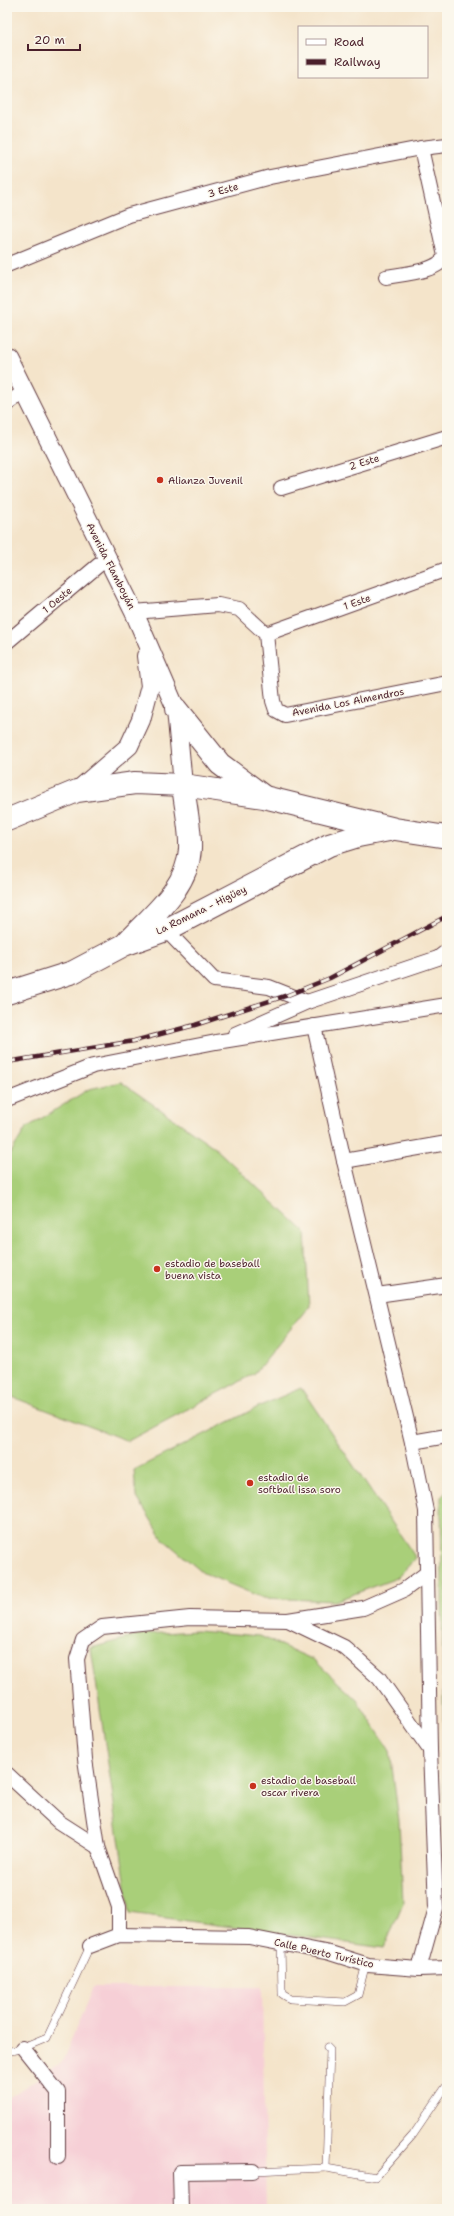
<svg xmlns="http://www.w3.org/2000/svg" width="454" height="2216" viewBox="0 0 454 2216" font-family="'Shantell Sans',sans-serif">
  <rect width="100%" height="100%" fill="#fbf7ec"/>
  <filter id="ink" filterUnits="userSpaceOnUse"><feTurbulence type="fractalNoise" baseFrequency=".025" numOctaves="2"/><feDisplacementMap in="SourceGraphic" scale="8" xChannelSelector="R" yChannelSelector="G"/><feConvolveMatrix kernelMatrix="1 2 1 2 8 2 1 2 1" color-interpolation-filters="sRGB"/></filter>
  <filter id="wash" filterUnits="userSpaceOnUse"><feTurbulence type="fractalNoise" baseFrequency=".012" numOctaves="4" result="noise"/><feDisplacementMap in="SourceGraphic" scale="16" xChannelSelector="R" yChannelSelector="G"/><feGaussianBlur stdDeviation="0.9" result="paint"/><feColorMatrix in="noise" values="0 0 0 0 0 0 0 0 0 0 0 0 0 0 0 0 0 1.4 0 .05"/><feComposite in="paint" operator="in"/></filter>
  <g filter="url(#wash)">
    <rect width="100%" height="100%" fill="#f4e4ca"/>
    <polygon fill="#f6cfd6" points="93,1987 262,1987 266,2209 7,2209 7,2099 62,2062"/>
    <g fill="#a9cf79" stroke="#7a7752">
      <polygon points="121,1082 214,1147 305,1232 309,1306 255,1373 128,1441 7,1395 7,1159 26,1128 89,1089"/>
      <polygon points="301,1388 416,1558 397,1578 335,1601 263,1598 203,1573 163,1539 136,1496 134,1470 260,1406"/>
      <polygon points="447,1491 447,1873 445,1868 441,1497"/>
      <polygon points="197,1631 260,1636 314,1660 357,1700 390,1751 399,1821 403,1903 384,1948 130,1913 91,1648 143,1634"/>
    </g>
  </g>
  <g filter="url(#ink)">
    <g fill="none" stroke-linecap="round" stroke-linejoin="round">
      <defs>
        <g id="service">
          <polyline points="281,1943 282,1994 290,1999 345,2002 358,1995 364,1971 368,1965"/>
          <polyline points="7,2052 23,2048 47,2038 90,1946"/>
          <polyline points="326,2168 376,2177 413,2135 447,2085"/>
          <polyline points="253,2171 326,2168 330,2050 327,2047"/>
        </g>
        <g id="minor">
          <polyline points="7,265 129,215 270,177 421,148 447,145"/>
          <path d="M386 277C402 274 439 272 445 256L421 148"/>
          <polyline points="7,404 25,391"/>
          <polyline points="281,488 447,437"/>
          <polyline points="134,612 218,605 239,609 266,634 273,701 276,710 285,715 447,683"/>
          <polyline points="266,634 447,569"/>
          <polyline points="7,642 107,558"/>
          <polyline points="166,930 214,980 269,987 307,1002"/>
          <polyline points="314,1026 344,1161 412,1442 426,1511 430,1750 436,1908 419,1969"/>
          <polyline points="235,1034 307,1002 438,958 447,951"/>
          <polyline points="7,1100 93,1066 216,1042 447,1005"/>
          <polyline points="344,1161 447,1143"/>
          <polyline points="377,1295 447,1285"/>
          <polyline points="412,1442 447,1436"/>
          <polyline points="288,1620 363,1608 404,1590 427,1573"/>
          <polyline points="7,1774 59,1822 98,1847"/>
          <polyline points="119,1935 119,1907 98,1847 85,1759 77,1659 83,1640 102,1627 190,1618 288,1620 344,1647 379,1678 430,1750"/>
          <polyline points="90,1946 119,1935 249,1937 330,1953 368,1965 419,1969 447,1968"/>
          <polyline points="23,2048 58,2092 58,2157"/>
          <polyline points="181,2209 180,2172 253,2171"/>
        </g>
        <g id="tertiary">
          <polyline points="7,356 134,612 176,709 183,785"/>
          <polyline points="77,791 129,746 141,720 150,686 146,656"/>
        </g>
        <g id="primary">
          <polyline points="176,709 220,764 263,796"/>
          <polyline points="7,820 77,791 135,783 183,785 264,797 395,829 447,837"/>
          <path d="M128 941C152 915 188 888 190 849 191 830 185 805 183 785"/>
          <polyline points="7,993 73,972 124,945 166,930 329,845 358,836 389,830"/>
        </g>
      </defs>
      <use href="#service" stroke="#643d43" stroke-width="8"/>
      <use href="#minor" stroke="#643d43" stroke-width="16"/>
      <use href="#tertiary" stroke="#643d43" stroke-width="20"/>
      <use href="#primary" stroke="#643d43" stroke-width="24"/>
      <use href="#service" stroke="#fff" stroke-width="7"/>
      <use href="#minor" stroke="#fff" stroke-width="14"/>
      <use href="#tertiary" stroke="#fff" stroke-width="18"/>
      <use href="#primary" stroke="#fff" stroke-width="22"/>
      <defs>
        <polyline id="rail" points="7,1062 134,1041 195,1025 288,995 330,978 447,916"/>
      </defs>
      <use href="#rail" stroke="#4a1f2b" stroke-width="4.5"/>
      <use href="#rail" stroke="#fbf7ec" stroke-width="3" stroke-dasharray="9" stroke-linecap="butt"/>
    </g>
  </g>
  <g fill="#c8321e" stroke="#fbf7ec" stroke-width="1.5">
    <circle cx="160" cy="480" r="4"/>
    <circle cx="157" cy="1269" r="4"/>
    <circle cx="250" cy="1483" r="4"/>
    <circle cx="253" cy="1786" r="4"/>
  </g>
  <g text-anchor="middle" dominant-baseline="central" stroke-width="3" stroke-linejoin="round" paint-order="stroke">
    <g font-size="10" fill="#4a1f2b" stroke="#fbf7ec">
      <text transform="translate(223 190) rotate(-15)">3 Este</text>
      <text transform="translate(364 462) rotate(-17)">2 Este</text>
      <text transform="translate(111 566) rotate(63)">Avenida Flamboyán</text>
      <text transform="translate(57 600) rotate(-40)">1 Oeste</text>
      <text transform="translate(357 602) rotate(-20)">1 Este</text>
      <text transform="translate(348 702) rotate(-11)">Avenida Los Almendros</text>
      <text transform="translate(201 910) rotate(-26)">La Romana - Higüey</text>
      <text transform="translate(324 1953) rotate(13)">Calle Puerto Turístico</text>
    </g>
    <g font-size="10" fill="#4a1f2b" stroke="#fbf7ec" text-anchor="start">
      <text x="168" y="480">Alianza Juvenil</text>
      <text x="165" y="1263">estadio de baseball<tspan x="165" dy="12">buena vista</tspan></text>
      <text x="258" y="1477">estadio de<tspan x="258" dy="12">softball issa soro</tspan></text>
      <text x="261" y="1780">estadio de baseball<tspan x="261" dy="12">oscar rivera</tspan></text>
    </g>
  </g>
  <rect width="454" height="2216" fill="none" stroke="#fbf7ec" stroke-width="24"/>
  <rect x="298" y="26" width="130" height="52" fill="#fbf7ec" stroke="#b4a19f"/>
  <rect x="306" y="39" width="20" height="6" fill="#ffffff" stroke="#b4a19f"/>
  <text x="334" y="46" font-size="12" fill="#4a1f2b">Road</text>
  <rect x="306" y="59" width="20" height="6" fill="#4a1f2b" stroke="#b4a19f"/>
  <text x="334" y="66" font-size="12" fill="#4a1f2b">Railway</text>
  <path d="M28 44v6h52v-6" fill="none" stroke="#4a1f2b" stroke-width="2"/>
  <text x="34" y="44" font-size="12" fill="#4a1f2b" stroke="#fbf7ec" stroke-width="3" paint-order="stroke">20 m</text>
</svg>
